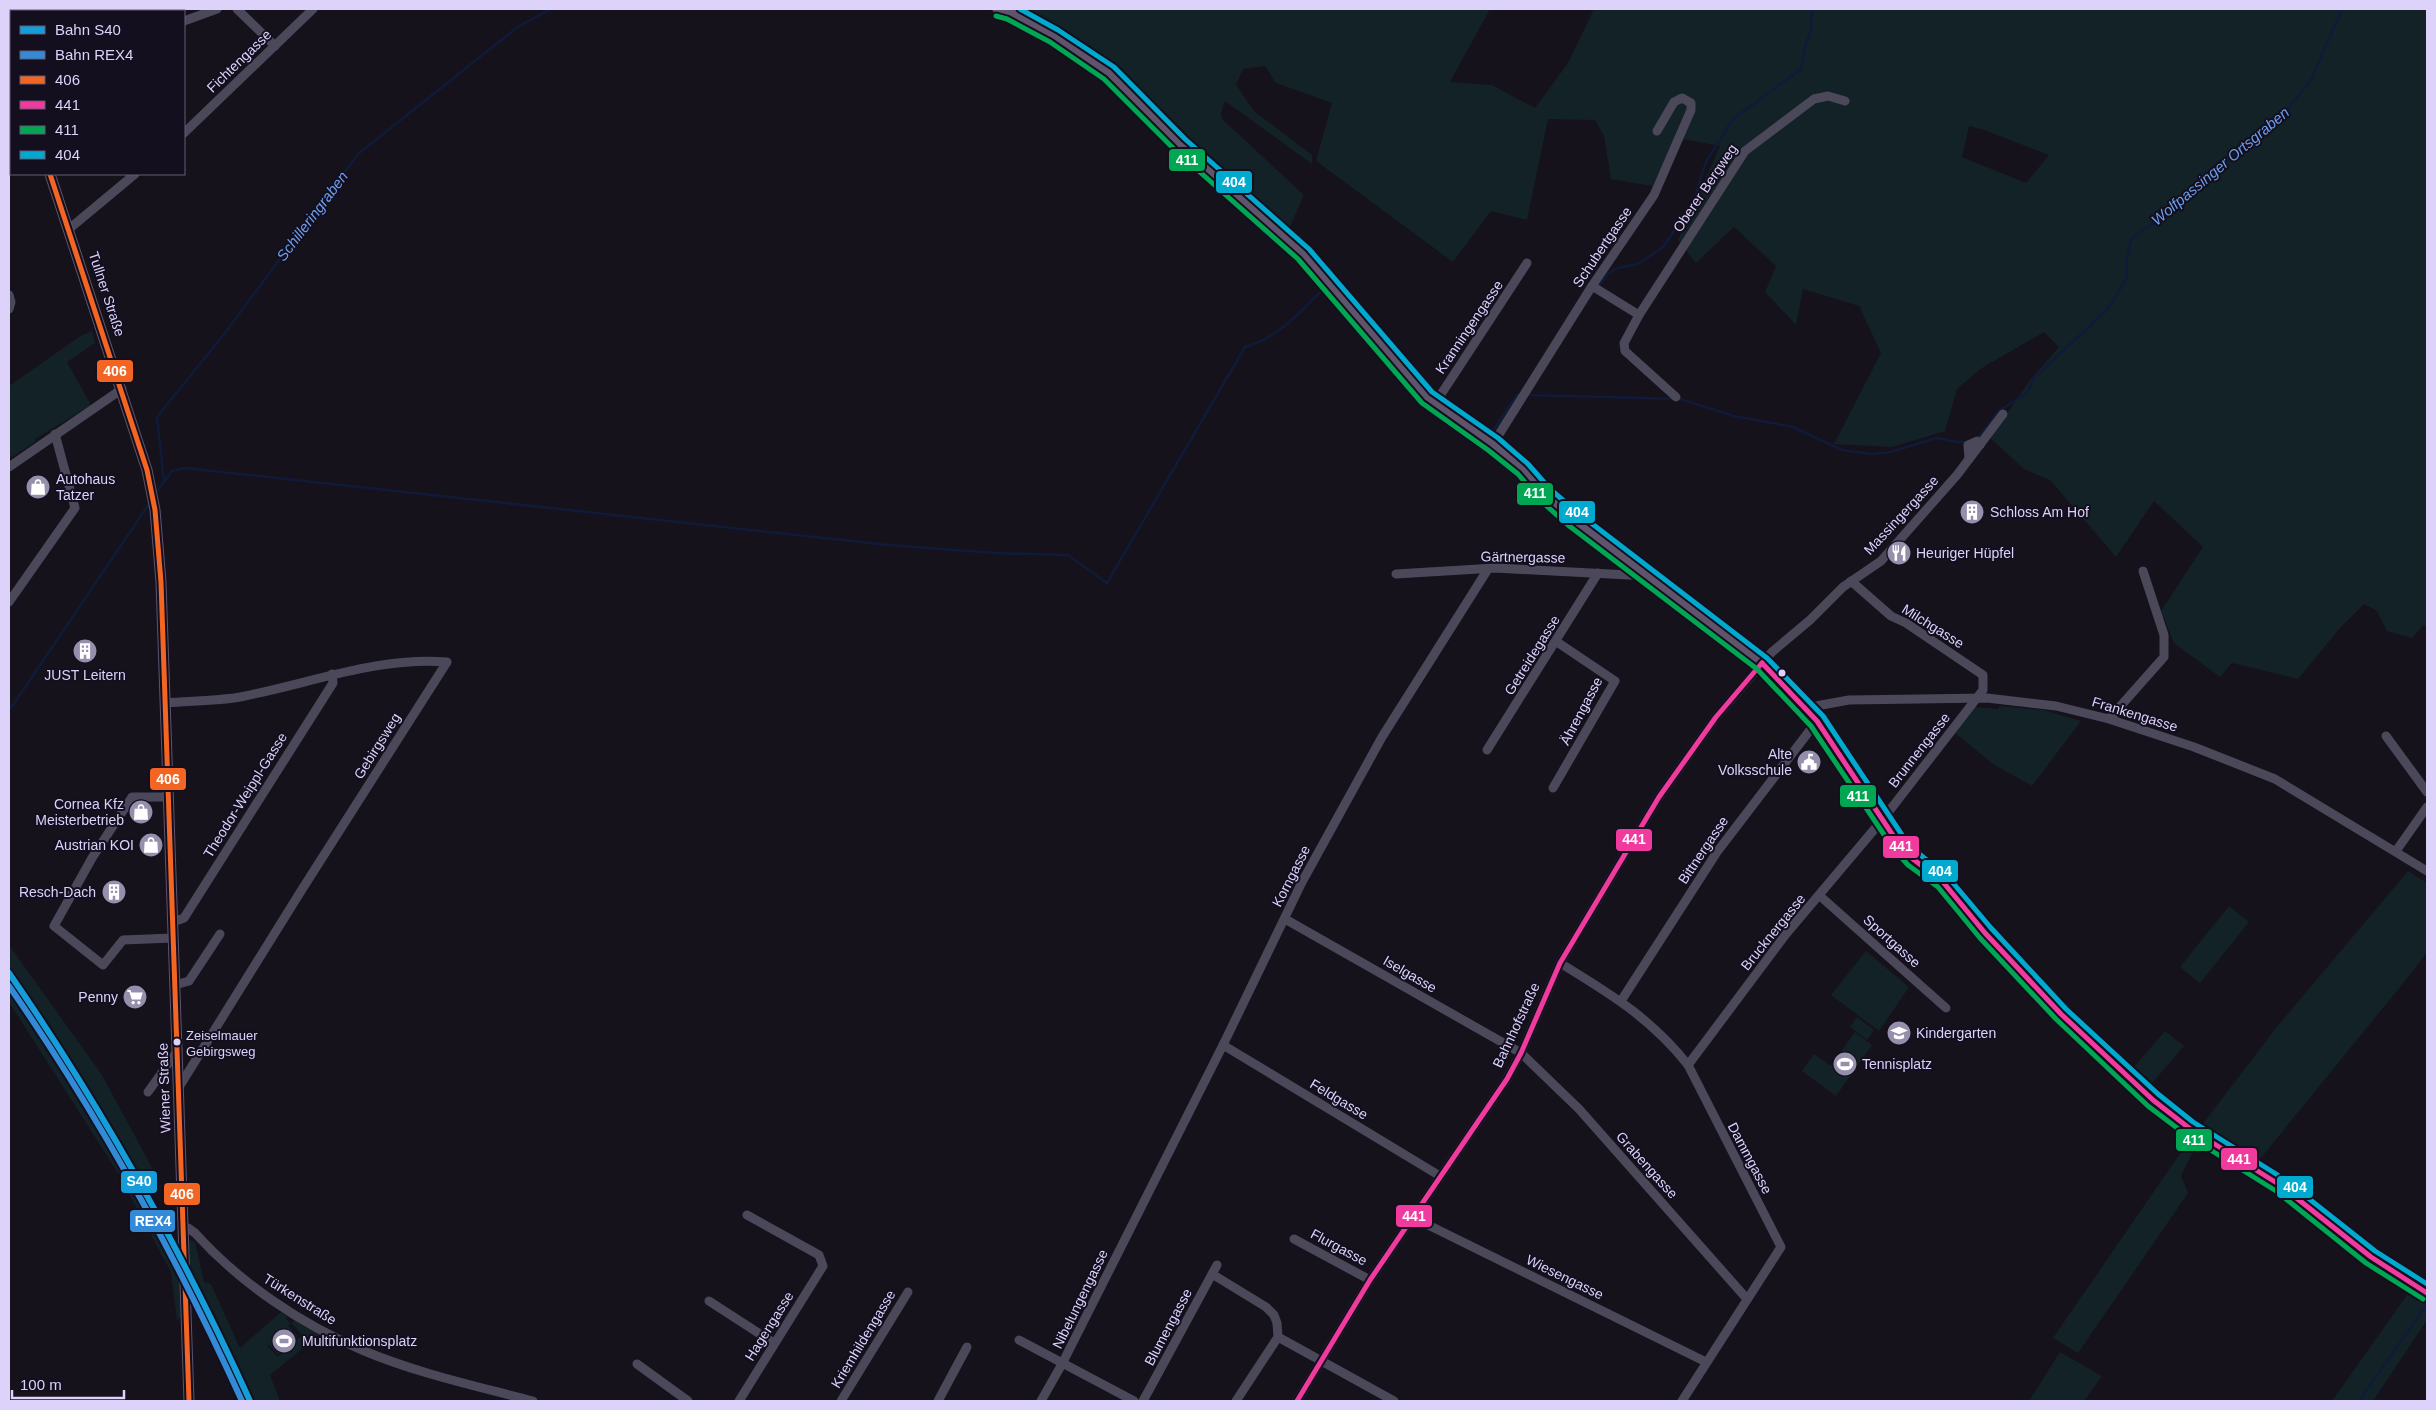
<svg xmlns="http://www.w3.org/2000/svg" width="2436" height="1410" viewBox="0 0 2436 1410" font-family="Arial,sans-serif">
  <rect width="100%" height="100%" fill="#15121c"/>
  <g fill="#132226" fill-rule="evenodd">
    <path d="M1013 9H1490L1450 82 1492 85 1535 108 1568 63 1594 9H2427V628L2423 625 2412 638 2387 631 2376 610 2364 604 2340 628 2298 679 2232 663 2220 677 2174 643 2161 611 2203 547 2154 501 2116 557 2050 480 2024 469 1990 438 2030 380 2059 347 2044 332 1982 368 1957 389 1945 431 1892 447 1834 444 1881 353 1859 306 1803 289 1796 325 1765 292 1776 266 1734 227 1696 263 1678 240 1720 146 1678 138 1652 186 1611 179 1604 136 1595 120 1548 119 1527 220 1491 211 1453 262 1316 161 1332 103 1276 83 1265 66 1243 69 1236 85 1254 111 1312 155V164L1225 101 1221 113 1222 119 1304 195 1288 231 1281 228 1196 152 1195 143 1169 122 1122 77V73L1075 38ZM1969 126 1984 130 2049 155 2026 183 1962 157Z"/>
    <polygon points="92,331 95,343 67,362 91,405 35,439 35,442 12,457 9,456 9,386 82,335"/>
    <polygon points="1999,706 2043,710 2081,721 2032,786 1993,764 1955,733 1974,707 1999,709"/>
    <polygon points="2408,871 2427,883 2427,952 2413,971 2256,1164 2198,1130 2276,1028"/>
    <polygon points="2229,906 2249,922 2200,983 2180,967"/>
    <polygon points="9,945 102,1075 157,1177 145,1184 48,1025 9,970"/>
    <polygon points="1866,951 1909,987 1879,1031 1831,995"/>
    <polygon points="9,988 77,1091 130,1179 179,1269 181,1316 177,1321 171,1272 118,1173 9,1002"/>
    <polygon points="1857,1017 1874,1030 1867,1040 1850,1027"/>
    <polygon points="2165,1031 2184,1046 2147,1089 2128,1074"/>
    <polygon points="1855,1032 1872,1045 1836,1096 1802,1071 1814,1054 1831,1066"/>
    <polygon points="2188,1142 2195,1147 2181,1176 2188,1193 2078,1353 2053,1338"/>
    <polygon points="189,1240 195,1242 204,1282 211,1284 240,1348 281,1312 288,1317 286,1319 291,1324 288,1326 298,1336 278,1355 269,1345 267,1346 278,1357 302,1335 292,1324 294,1320 319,1335 270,1375 280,1401 255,1401 189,1265"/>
    <polygon points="2412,1288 2427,1298 2427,1320 2373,1401 2332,1401"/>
    <polygon points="2060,1352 2102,1376 2084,1401 2029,1401"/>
  </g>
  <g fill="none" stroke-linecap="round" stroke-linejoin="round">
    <g stroke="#101a39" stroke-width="2.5">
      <polyline points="1331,281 1334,277 1437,396"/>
      <polyline points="1590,297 1608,274 1617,268 1638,264 1663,247 1693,203 1706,162 1733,119 1801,69 1806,43 1811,31 1812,9"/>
      <polyline points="1527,395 1680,399 1734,416 1793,427 1842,450 1872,454 1891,452 1936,438 1957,442 1967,442"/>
      <polyline points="1441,400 1492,432 1517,395 1522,395"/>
      <polyline points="1977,439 1999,411 2027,393 2034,378 2108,309 2127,278 2126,263 2131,239 2175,207 2210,174 2247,147 2275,118 2289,108 2312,78 2342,9"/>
      <polyline points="164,482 157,417 225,333 358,154 519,26 551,9"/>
      <path d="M156 493 172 471 185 468 888 545 995 553 1068 555 1107 583 1245 347C1280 337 1302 310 1327 285"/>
      <polyline points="9,708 13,705 149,504"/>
      <polyline points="2359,1401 2427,1304"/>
    </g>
    <g stroke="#4b485a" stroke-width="9">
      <polyline points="237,9 275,46"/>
      <polyline points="184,21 217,9"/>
      <polyline points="184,133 313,9"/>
      <polyline points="9,155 11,154"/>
      <polyline points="69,229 135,174"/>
      <polyline points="1592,286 1639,315"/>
      <polyline points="9,295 11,302 9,309"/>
      <polyline points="1676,397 1625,351 1624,343 1639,315 1745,151 1814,99 1828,96 1845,101"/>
      <polyline points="1434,405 1527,263"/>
      <polyline points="1493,444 1592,286 1654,195 1691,110 1691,103 1682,98 1674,102 1657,131"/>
      <polyline points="1969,459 1968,445 1977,441 1980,445"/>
      <polyline points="9,467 122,389"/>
      <polyline points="1396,574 1495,568 1648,576"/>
      <polyline points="9,602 75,508 55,434"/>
      <path d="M165 703C188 701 211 701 234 698 303 686 376 656 447 662L301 891 179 1087"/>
      <polyline points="1805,708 1849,700 1987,698 2056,706 2109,719 2194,747 2275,779 2427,871"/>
      <polyline points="2109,719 2164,657 2164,635 2143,571"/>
      <polyline points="2386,736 2427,792"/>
      <polyline points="1487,750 1598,573"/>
      <polyline points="1553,788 1615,681 1557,642"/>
      <polyline points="169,797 132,797 92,858 54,926 103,965 123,940 173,938"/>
      <polyline points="2396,851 2427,807"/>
      <polyline points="1820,896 1946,1008"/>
      <polyline points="1285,919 1521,1053 1579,1109 1747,1299"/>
      <polyline points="173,922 184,918 333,683 332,674"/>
      <path d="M1560 963C1609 993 1651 1018 1688 1065L1781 1247 1682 1401"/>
      <polyline points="175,985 189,981 220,934"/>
      <polyline points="1621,1001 1717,852 1817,721"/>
      <polyline points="1223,1045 1440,1176"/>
      <polyline points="1688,1065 1786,934 1883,819 1983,690 1983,675 1906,623 1891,616 1851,581"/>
      <polyline points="148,1092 178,1050"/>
      <polyline points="1412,1217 1706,1362"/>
      <path d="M184 1228H188L195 1233C240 1283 301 1324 362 1350 416 1373 476 1386 533 1401"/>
      <polyline points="1294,1239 1370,1280"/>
      <polyline points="1212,1274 1266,1307 1274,1315 1277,1323 1278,1337 1236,1401"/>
      <polyline points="709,1301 774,1343"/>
      <polyline points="1278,1337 1394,1401"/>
      <polyline points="1019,1340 1134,1401"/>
      <polyline points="637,1364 688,1401"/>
      <polyline points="739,1401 823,1266 819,1255 747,1215"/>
      <polyline points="841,1401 908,1292"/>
      <polyline points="938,1401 967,1347"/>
      <polyline points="1041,1401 1062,1364 1223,1045 1302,882 1382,737 1488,569"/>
      <polyline points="1143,1401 1217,1265"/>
      <polyline points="1297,1401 1370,1280 1507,1079 1521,1053 1560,963 1659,797 1716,717 1772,652 1810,620 1843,587 1881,561 1957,475 2003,414"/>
    </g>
    <g stroke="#60536c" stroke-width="11">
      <polyline points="998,9 1010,12 1054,36 1109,73 1180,144 1303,254 1427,398 1493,444 1523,469 1545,494 1573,519 1762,663 1817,721 1898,843 1913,859 1934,874"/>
      <polyline points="9,49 11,57"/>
      <polyline points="50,174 147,470 155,510 161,582 189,1401"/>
      <path d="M1930 869C2001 954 2078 1040 2165 1109 2201 1138 2243 1159 2281 1186 2330 1222 2376 1261 2427 1293"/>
    </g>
    <defs>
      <polyline id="bus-1" points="50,174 147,470 155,510 161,582 189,1401"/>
      <g id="bus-2">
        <polyline points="1762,663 1817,721 1898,843 1913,859 1943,882 1985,933 2061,1014 2153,1100 2189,1128 2280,1185 2371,1257 2427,1293"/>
        <polyline points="1297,1401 1370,1280 1507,1079 1521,1053 1560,963 1659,797 1716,717 1762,663"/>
      </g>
      <polyline id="bus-3" points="996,16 1007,19 1050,42 1104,79 1175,150 1298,259 1422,403 1488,450 1518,474 1540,500 1568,525 1757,669 1811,726 1893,848 1908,865 1938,887 1980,938 2056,1019 2148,1106 2185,1134 2276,1191 2366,1263 2423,1299"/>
      <polyline id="bus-4" points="1020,9 1058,30 1114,67 1185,139 1309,249 1432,392 1498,438 1528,464 1550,489 1578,513 1767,658 1823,716 1904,838 1918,853 1948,877 1991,928 2066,1009 2158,1094 2193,1122 2284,1179 2375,1251 2427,1284"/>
    </defs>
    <use href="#bus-1" stroke="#140f1f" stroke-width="9"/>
    <use href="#bus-2" stroke="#140f1f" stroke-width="9"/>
    <use href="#bus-3" stroke="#140f1f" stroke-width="9"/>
    <use href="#bus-4" stroke="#140f1f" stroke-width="9"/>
    <use href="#bus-1" stroke="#f26522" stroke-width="5"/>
    <use href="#bus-2" stroke="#f13a9d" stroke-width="5"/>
    <use href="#bus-3" stroke="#00a651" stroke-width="5"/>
    <use href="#bus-4" stroke="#00a9ce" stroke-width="5"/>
    <defs>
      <path id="rail-1" d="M9 973C103 1109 182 1251 250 1401"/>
      <path id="rail-2" d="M9 986C100 1117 176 1256 242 1401"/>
    </defs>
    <use href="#rail-1" stroke="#140f1f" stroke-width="10"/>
    <use href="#rail-2" stroke="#140f1f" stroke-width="10"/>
    <use href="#rail-1" stroke="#159dd9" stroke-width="6"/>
    <use href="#rail-2" stroke="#338bd7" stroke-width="6"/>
  </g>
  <defs>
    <symbol id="shop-disc" viewBox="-11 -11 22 22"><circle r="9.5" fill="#968fac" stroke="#140f1f"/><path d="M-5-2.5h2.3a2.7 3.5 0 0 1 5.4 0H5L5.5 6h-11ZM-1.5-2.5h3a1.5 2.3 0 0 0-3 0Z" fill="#fff"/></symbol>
    <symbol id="building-disc" viewBox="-11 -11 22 22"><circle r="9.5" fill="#968fac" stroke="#140f1f"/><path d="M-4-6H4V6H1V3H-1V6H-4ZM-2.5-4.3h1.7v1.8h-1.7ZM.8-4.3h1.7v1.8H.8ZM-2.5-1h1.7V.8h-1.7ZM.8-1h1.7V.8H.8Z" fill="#fff"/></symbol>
    <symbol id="restaurant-disc" viewBox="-11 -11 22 22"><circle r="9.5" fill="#968fac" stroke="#140f1f"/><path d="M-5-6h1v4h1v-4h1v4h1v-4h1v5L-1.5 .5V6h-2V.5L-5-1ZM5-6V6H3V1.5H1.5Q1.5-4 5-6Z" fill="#fff"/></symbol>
    <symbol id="civic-disc" viewBox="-11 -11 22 22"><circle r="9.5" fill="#968fac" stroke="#140f1f"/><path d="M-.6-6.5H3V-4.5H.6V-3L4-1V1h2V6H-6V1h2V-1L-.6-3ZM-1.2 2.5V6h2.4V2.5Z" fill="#fff"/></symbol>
    <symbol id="supermarket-disc" viewBox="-11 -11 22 22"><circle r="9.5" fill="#968fac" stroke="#140f1f"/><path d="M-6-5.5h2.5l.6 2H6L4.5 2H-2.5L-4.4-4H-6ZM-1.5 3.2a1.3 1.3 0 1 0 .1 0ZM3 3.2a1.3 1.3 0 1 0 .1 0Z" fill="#fff"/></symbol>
    <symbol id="school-disc" viewBox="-11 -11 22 22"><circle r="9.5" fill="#968fac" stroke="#140f1f"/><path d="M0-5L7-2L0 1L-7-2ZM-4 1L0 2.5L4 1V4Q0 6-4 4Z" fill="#fff"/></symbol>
    <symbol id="stadium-disc" viewBox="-11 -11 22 22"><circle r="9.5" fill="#968fac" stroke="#140f1f"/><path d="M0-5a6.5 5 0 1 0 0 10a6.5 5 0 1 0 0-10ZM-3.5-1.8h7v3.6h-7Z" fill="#fff"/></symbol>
  </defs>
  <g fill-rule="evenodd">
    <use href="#shop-disc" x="24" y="473" width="28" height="28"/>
    <use href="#building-disc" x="1958" y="498" width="28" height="28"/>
    <use href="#restaurant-disc" x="1885" y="539" width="28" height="28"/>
    <use href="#building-disc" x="71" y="637" width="28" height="28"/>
    <use href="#civic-disc" x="1795" y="748" width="28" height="28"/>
    <use href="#shop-disc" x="127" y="798" width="28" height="28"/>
    <use href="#shop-disc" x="137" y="831" width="28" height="28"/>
    <use href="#building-disc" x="100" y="878" width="28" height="28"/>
    <use href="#supermarket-disc" x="121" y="983" width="28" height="28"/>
    <use href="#school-disc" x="1885" y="1019" width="28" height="28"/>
    <use href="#stadium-disc" x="1831" y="1050" width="28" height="28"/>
    <use href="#stadium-disc" x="270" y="1327" width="28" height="28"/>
  </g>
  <g fill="#dcd2fa" stroke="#140f1f" stroke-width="2">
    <circle cx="1782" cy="673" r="4.5"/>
    <circle cx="177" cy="1042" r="4.5"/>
  </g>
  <g text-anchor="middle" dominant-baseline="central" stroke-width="4" stroke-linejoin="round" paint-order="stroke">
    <g font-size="13" fill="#dcd2fa" stroke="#140f1f" text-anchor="start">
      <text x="186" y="1035">Zeiselmauer<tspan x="186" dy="16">Gebirgsweg</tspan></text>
    </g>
    <g font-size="14" fill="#dcd2fa" stroke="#140f1f">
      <text transform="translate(239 61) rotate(-44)">Fichtengasse</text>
      <text transform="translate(1705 188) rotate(-56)">Oberer Bergweg</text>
      <text transform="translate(1602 247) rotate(-56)">Schubertgasse</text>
      <text transform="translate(107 294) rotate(72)">Tullner Straße</text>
      <text transform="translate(1469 327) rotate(-56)">Kranningengasse</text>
      <text transform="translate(1901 515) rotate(-47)">Massingergasse</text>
      <text transform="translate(1523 557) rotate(1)">Gärtnergasse</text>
      <text transform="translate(1933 626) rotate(32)">Milchgasse</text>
      <text transform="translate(1532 655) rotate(-58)">Getreidegasse</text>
      <text transform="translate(1581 711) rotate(-62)">Ährengasse</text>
      <text transform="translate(2135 714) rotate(17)">Frankengasse</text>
      <text transform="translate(377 746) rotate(-58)">Gebirgsweg</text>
      <text transform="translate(1919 750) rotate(-52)">Brunnengasse</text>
      <text transform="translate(245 795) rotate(-58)">Theodor-Weippl-Gasse</text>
      <text transform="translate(1703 850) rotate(-56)">Bittnergasse</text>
      <text transform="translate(1291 876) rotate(-63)">Korngasse</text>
      <text transform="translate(1773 932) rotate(-51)">Brucknergasse</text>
      <text transform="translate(1892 941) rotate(42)">Sportgasse</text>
      <text transform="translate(1410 974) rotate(30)">Iselgasse</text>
      <text transform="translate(1516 1025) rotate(-65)">Bahnhofstraße</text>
      <text transform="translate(164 1088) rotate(-92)">Wiener Straße</text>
      <text transform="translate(1339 1099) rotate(31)">Feldgasse</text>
      <text transform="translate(1750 1158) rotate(62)">Dammgasse</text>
      <text transform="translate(1647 1165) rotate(48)">Grabengasse</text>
      <text transform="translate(1339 1247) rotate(28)">Flurgasse</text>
      <text transform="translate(1565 1277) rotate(26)">Wiesengasse</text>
      <text transform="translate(300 1299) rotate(32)">Türkenstraße</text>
      <text transform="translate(1080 1299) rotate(-64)">Nibelungengasse</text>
      <text transform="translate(769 1326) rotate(-58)">Hagengasse</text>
      <text transform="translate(1168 1327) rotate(-62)">Blumengasse</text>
      <text transform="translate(863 1339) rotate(-59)">Kriemhildengasse</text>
    </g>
    <g font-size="14" fill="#dcd2fa" stroke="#140f1f" text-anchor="start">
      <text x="56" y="479">Autohaus<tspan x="56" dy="16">Tatzer</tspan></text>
      <text x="1990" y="512">Schloss Am Hof</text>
      <text x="1916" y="553">Heuriger Hüpfel</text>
      <text x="85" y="675" text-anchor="middle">JUST Leitern</text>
      <text x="1792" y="754" text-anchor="end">Alte<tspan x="1792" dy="16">Volksschule</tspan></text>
      <text x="124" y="804" text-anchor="end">Cornea Kfz<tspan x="124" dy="16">Meisterbetrieb</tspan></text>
      <text x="134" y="845" text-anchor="end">Austrian KOI</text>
      <text x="96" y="892" text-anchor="end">Resch-Dach</text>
      <text x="118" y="997" text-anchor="end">Penny</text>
      <text x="1916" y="1033">Kindergarten</text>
      <text x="1862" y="1064">Tennisplatz</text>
      <text x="302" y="1341">Multifunktionsplatz</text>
    </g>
    <g font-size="15" font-style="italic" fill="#6c9fee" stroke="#140f1f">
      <text transform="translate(2220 166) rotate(-40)">Wolfpassinger Ortsgraben</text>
      <text transform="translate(312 216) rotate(-53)">Schilleringraben</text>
    </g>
  </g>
  <g stroke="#140f1f" stroke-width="2">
    <rect x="1168" y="148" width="38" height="24" rx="5" fill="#00a651"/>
    <rect x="1215" y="170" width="38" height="24" rx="5" fill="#00a9ce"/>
    <rect x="96" y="359" width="38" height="24" rx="5" fill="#f26522"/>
    <rect x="1516" y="482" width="38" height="24" rx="5" fill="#00a651"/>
    <rect x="1558" y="500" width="38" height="24" rx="5" fill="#00a9ce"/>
    <rect x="149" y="767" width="38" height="24" rx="5" fill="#f26522"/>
    <rect x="1839" y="784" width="38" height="24" rx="5" fill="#00a651"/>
    <rect x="1615" y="828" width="38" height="24" rx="5" fill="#f13a9d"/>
    <rect x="1882" y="835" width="38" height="24" rx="5" fill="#f13a9d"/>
    <rect x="1921" y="859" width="38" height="24" rx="5" fill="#00a9ce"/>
    <rect x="2175" y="1128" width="38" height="24" rx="5" fill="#00a651"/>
    <rect x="2220" y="1147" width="38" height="24" rx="5" fill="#f13a9d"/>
    <rect x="120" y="1170" width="38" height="24" rx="5" fill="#159dd9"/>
    <rect x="2276" y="1175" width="38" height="24" rx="5" fill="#00a9ce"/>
    <rect x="163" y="1182" width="38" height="24" rx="5" fill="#f26522"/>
    <rect x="1395" y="1204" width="38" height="24" rx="5" fill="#f13a9d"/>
    <rect x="129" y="1209" width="47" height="24" rx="5" fill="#338bd7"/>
  </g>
  <g font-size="14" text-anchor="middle" font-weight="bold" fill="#fff">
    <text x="1187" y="165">411</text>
    <text x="1234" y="187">404</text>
    <text x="115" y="376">406</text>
    <text x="1535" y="498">411</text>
    <text x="1577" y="517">404</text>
    <text x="168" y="784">406</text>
    <text x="1858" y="801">411</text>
    <text x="1634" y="844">441</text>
    <text x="1901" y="851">441</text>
    <text x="1940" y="876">404</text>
    <text x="2194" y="1145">411</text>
    <text x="2239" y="1164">441</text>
    <text x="139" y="1186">S40</text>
    <text x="2295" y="1192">404</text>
    <text x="182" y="1199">406</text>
    <text x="1414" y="1221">441</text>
    <text x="153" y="1226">REX4</text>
  </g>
  <rect width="2436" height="1410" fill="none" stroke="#dcd2fa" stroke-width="20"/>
  <rect x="10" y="10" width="175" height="165" fill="#140f1f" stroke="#645d77"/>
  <rect x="20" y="26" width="25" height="8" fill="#159dd9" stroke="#645d77"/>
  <text x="55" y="35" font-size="15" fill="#dcd2fa">Bahn S40</text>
  <rect x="20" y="51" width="25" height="8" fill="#338bd7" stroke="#645d77"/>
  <text x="55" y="60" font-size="15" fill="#dcd2fa">Bahn REX4</text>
  <rect x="20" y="76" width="25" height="8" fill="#f26522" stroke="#645d77"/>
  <text x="55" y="85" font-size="15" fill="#dcd2fa">406</text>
  <rect x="20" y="101" width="25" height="8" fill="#f13a9d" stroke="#645d77"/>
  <text x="55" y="110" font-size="15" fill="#dcd2fa">441</text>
  <rect x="20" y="126" width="25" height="8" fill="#00a651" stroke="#645d77"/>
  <text x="55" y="135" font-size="15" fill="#dcd2fa">411</text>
  <rect x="20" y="151" width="25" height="8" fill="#00a9ce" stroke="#645d77"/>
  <text x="55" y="160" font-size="15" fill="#dcd2fa">404</text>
  <path d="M12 1390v8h112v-8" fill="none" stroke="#dcd2fa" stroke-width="2.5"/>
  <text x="20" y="1390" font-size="15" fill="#dcd2fa" stroke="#140f1f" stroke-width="4" paint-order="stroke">100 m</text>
</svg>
